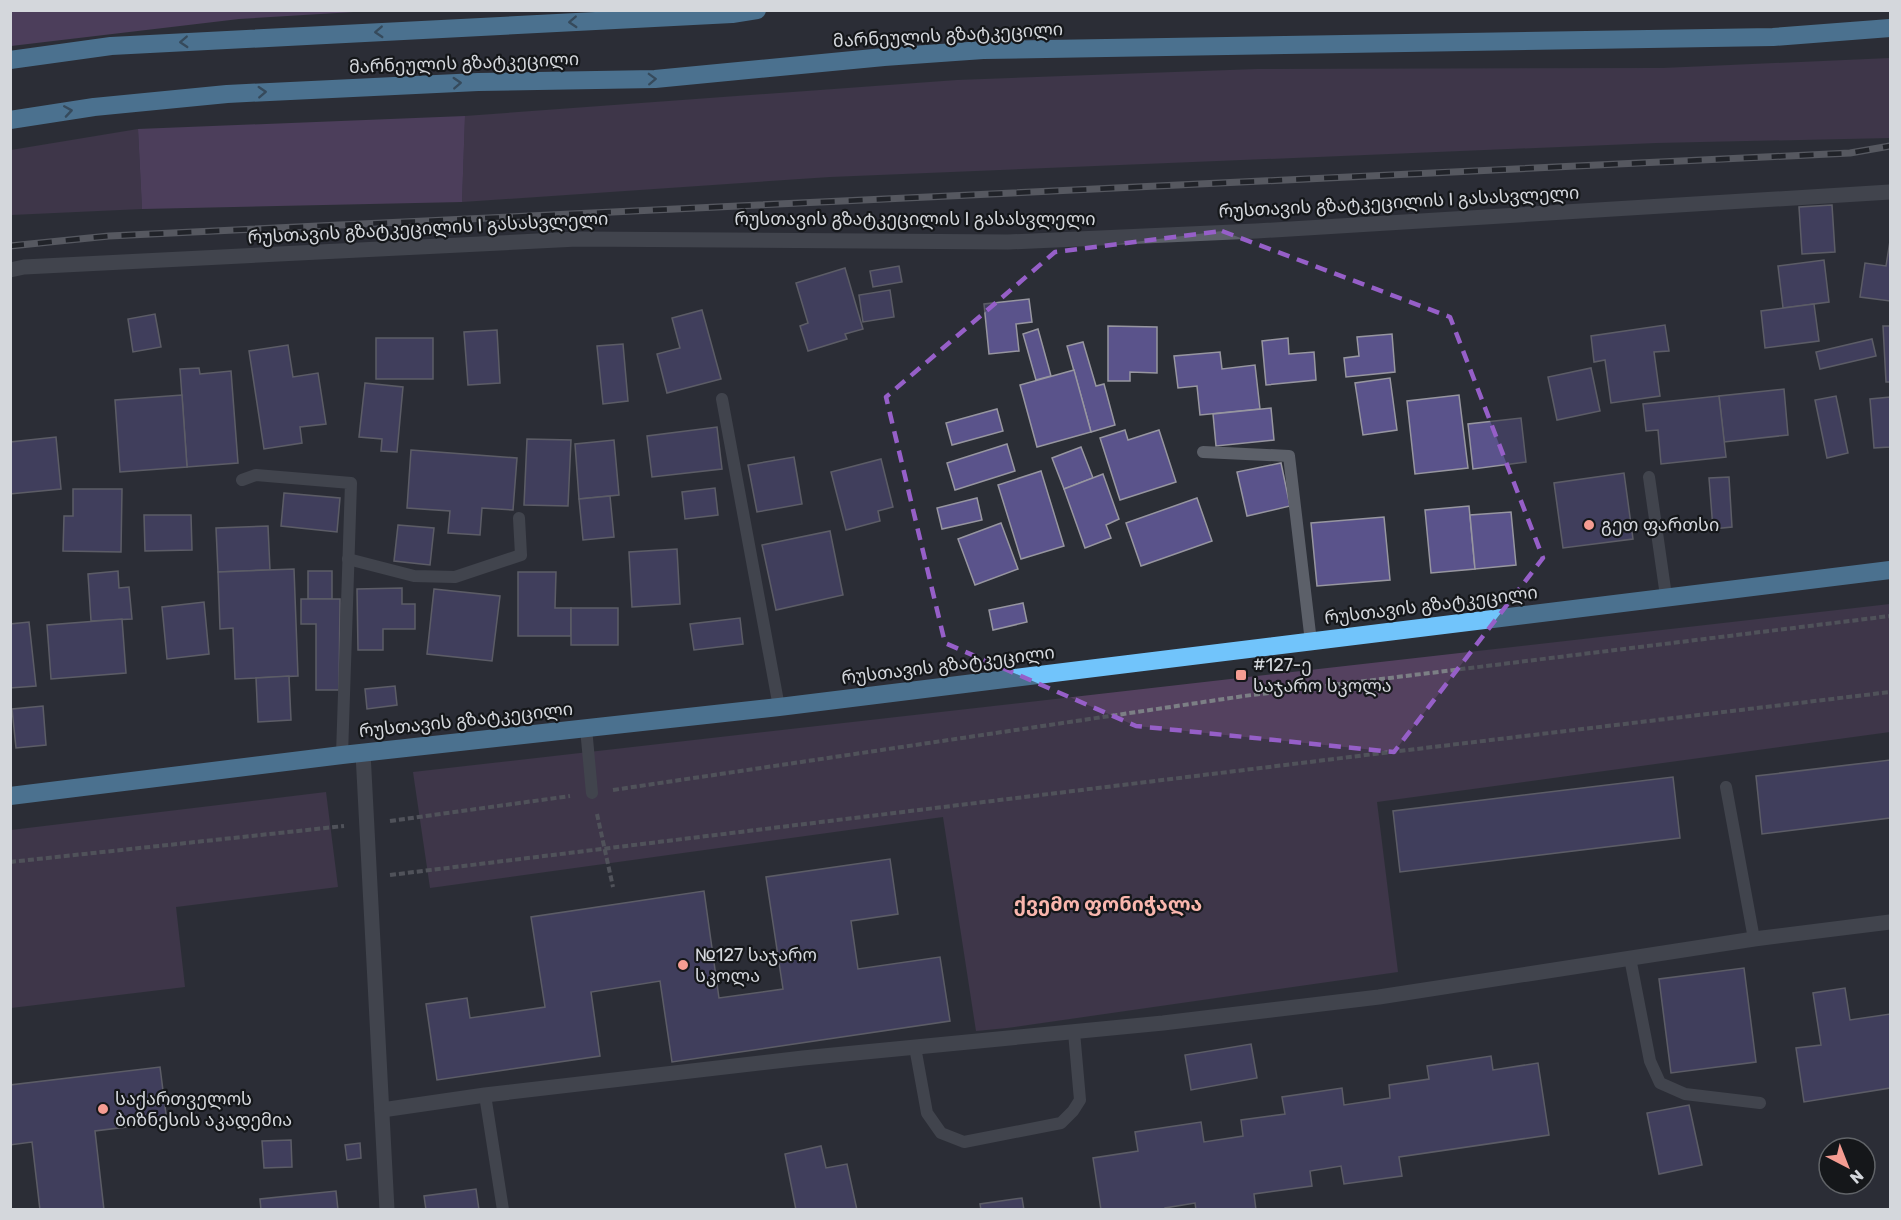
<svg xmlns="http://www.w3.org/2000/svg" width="1901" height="1220" viewBox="0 0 1901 1220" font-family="Rubik,'Noto Sans Georgian',sans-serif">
  <rect width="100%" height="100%" fill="#2b2e36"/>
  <g fill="#54415f">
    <polygon points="1890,58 1890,138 1656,143 830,177 462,202 465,116 957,80 1257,69 1663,68"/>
    <polygon points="138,129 142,209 11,215 11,150"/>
    <polygon points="1890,604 1890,732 1377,802 1398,972 1007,1028 976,1031 943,817 430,888 413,772"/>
    <polygon points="326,792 338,887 176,907 185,987 11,1008 11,830"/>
  </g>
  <g fill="#745387">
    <polygon points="10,11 11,10 370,11 239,19 11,46"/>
    <polygon points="465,116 462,202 142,209 138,129"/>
  </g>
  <g fill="#5a538b" stroke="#9796a0" stroke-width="1.5">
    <polygon points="1832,205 1835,252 1802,254 1799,207"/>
    <polygon points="1890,241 1890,301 1860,297 1865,263 1886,266"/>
    <polygon points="1824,260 1829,302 1783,308 1778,266"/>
    <polygon points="899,266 902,282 873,287 870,271"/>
    <polygon points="845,268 863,329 845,334 847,339 808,351 800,326 808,323 796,283"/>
    <polygon points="890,290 894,317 863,322 859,295"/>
    <polygon points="1029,299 1032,322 1016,324 1019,351 989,354 984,304"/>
    <polygon points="1814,304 1819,341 1765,348 1761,311"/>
    <polygon points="702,310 721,379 667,393 657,354 680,348 672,318"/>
    <polygon points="155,314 161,347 133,352 128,319"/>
    <polygon points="1665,325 1669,351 1654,352 1660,396 1611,403 1605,360 1594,362 1591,336"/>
    <polygon points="1108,326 1157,327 1157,373 1130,372 1130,381 1108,381"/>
    <polygon points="1883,326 1890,326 1890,382 1886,382"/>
    <polygon points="1038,329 1051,376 1036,380 1023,334"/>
    <polygon points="497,330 500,383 468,385 464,332"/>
    <polygon points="1392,334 1395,372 1346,377 1344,358 1359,356 1357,337"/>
    <rect x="376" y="338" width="57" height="41"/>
    <polygon points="1288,338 1289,354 1314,352 1316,380 1266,385 1262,341"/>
    <polygon points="1872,339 1876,356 1820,369 1816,352"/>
    <polygon points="1083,342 1096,386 1104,384 1115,425 1091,432 1067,346"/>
    <polygon points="623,344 628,401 603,404 597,346"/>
    <polygon points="288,345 293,377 318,373 326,424 300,427 302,443 264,449 249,351"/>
    <polygon points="1220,352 1222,369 1255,365 1260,409 1200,415 1197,386 1178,388 1174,356"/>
    <polygon points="199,368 200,374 231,371 238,463 187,467 180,369"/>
    <polygon points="1591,368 1600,411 1557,420 1548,377"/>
    <polygon points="1074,370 1091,432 1037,447 1020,385"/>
    <polygon points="1390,378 1397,430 1363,435 1355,383"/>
    <polygon points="365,383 403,387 397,452 381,451 382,439 359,437"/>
    <polygon points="1784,389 1788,435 1724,442 1719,396"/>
    <polygon points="182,395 187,467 120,472 115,400"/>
    <polygon points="1459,395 1468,468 1415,474 1407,401"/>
    <polygon points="1719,396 1726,457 1661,464 1658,430 1646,431 1643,404"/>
    <polygon points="1836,396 1848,453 1827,458 1815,400"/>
    <polygon points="1890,397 1890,447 1874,448 1870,399"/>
    <polygon points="1271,408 1274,440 1216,446 1213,414"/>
    <polygon points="997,409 1003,431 952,445 946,423"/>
    <polygon points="1521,418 1526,462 1473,469 1468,424"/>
    <polygon points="717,427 722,469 652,477 647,436"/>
    <polygon points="1125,430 1128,440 1159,430 1176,482 1120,500 1100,438"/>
    <polygon points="56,437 61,489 10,494 10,442"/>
    <polygon points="527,439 571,440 568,506 524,505"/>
    <polygon points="614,440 619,495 579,499 575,444"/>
    <polygon points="1007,444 1015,471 955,490 947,463"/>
    <polygon points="1081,447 1093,478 1064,489 1052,458"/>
    <polygon points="411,450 517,458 513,510 482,508 480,535 448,533 450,511 407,508"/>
    <polygon points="794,457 802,504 757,512 748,465"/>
    <polygon points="881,459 893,507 878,511 880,521 846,530 831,472"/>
    <polygon points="1281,463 1290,506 1247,516 1237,472"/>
    <polygon points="1041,471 1064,546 1021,559 998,485"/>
    <polygon points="1624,473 1633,539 1563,548 1554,483"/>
    <polygon points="1103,474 1119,519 1106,525 1111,538 1085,548 1064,489"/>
    <polygon points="1729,477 1732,527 1713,529 1709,478"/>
    <polygon points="715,488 718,515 685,519 682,492"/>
    <polygon points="73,489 122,489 121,552 63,551 64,516 73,516"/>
    <polygon points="284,493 340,498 337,532 281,526"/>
    <polygon points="610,496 614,537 583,540 579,499"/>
    <polygon points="977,498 982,520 942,529 937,508"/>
    <polygon points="1197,498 1212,541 1141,566 1126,523"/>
    <polygon points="1469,506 1475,569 1431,573 1425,510"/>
    <polygon points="1511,512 1516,565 1475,569 1470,515"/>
    <polygon points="144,515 191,515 192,550 145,551"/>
    <polygon points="1384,517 1390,580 1317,586 1311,523"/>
    <polygon points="1001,523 1018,569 975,585 958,539"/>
    <polygon points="398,525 434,528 430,565 394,561"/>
    <polygon points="268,526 270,570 218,572 216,528"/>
    <polygon points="830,531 843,595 776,610 762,545"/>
    <polygon points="677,549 680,604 632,607 629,552"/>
    <polygon points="294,569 298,676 235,679 233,628 220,629 218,572"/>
    <polygon points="118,571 119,588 129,587 132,619 91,621 88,574"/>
    <rect x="308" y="571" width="24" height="28"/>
    <polygon points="518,572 556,572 555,608 571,608 571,636 518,636"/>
    <polygon points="402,588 402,604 415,604 415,629 383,629 383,650 358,650 357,589"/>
    <polygon points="434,589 500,596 492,661 427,654"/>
    <polygon points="301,599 340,599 339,690 316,690 316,624 301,624"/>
    <polygon points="204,602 209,654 167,659 162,607"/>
    <polygon points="1023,603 1027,622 993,630 989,610"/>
    <rect x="571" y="608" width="47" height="37"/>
    <polygon points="740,618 743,644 694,650 690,624"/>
    <polygon points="122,619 126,673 51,679 47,625"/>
    <polygon points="29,622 36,686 10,688 10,624"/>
    <polygon points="289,676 291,720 258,722 256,678"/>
    <polygon points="395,686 397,705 367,709 365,689"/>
    <polygon points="43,706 46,745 16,748 12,709"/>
    <polygon points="1890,760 1890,818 1762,834 1756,776"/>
    <polygon points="1673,777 1680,838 1400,872 1393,811"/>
    <polygon points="890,859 898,914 851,921 858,969 940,957 950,1021 672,1062 660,981 591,992 600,1056 437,1080 426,1004 467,998 470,1018 545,1007 531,917 704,891 719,998 783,989 766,877"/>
    <polygon points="1744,968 1756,1062 1671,1073 1659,979"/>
    <polygon points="1845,988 1850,1020 1890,1014 1890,1088 1804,1102 1796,1048 1821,1045 1813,993"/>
    <polygon points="1251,1044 1257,1078 1191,1090 1185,1055"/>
    <polygon points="1491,1056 1493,1070 1538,1063 1549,1135 1399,1157 1402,1176 1344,1184 1341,1166 1310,1171 1312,1186 1254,1194 1256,1210 1196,1210 1195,1203 1165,1208 1165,1210 1101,1210 1093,1158 1138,1151 1135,1132 1201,1122 1204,1142 1243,1136 1241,1120 1285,1114 1282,1097 1342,1088 1344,1105 1390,1098 1389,1085 1429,1079 1427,1066"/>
    <polygon points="160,1067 167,1122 95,1131 104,1210 40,1210 32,1142 10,1145 10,1085"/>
    <polygon points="1689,1105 1702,1165 1659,1174 1647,1113"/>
    <polygon points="291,1140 292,1167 264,1168 262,1141"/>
    <polygon points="360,1143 361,1158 347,1160 345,1145"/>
    <polygon points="821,1146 826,1168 847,1164 857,1210 796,1210 785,1154"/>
    <polygon points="476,1189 479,1210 426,1210 424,1196"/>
    <polygon points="336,1191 338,1210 261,1210 260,1199"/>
    <polygon points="1022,1198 1024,1210 981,1210 980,1204"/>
  </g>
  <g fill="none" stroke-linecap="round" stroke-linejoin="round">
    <g stroke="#7c7f85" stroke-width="4" stroke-dasharray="6 3" stroke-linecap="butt">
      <polyline points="613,790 1244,696 1890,616"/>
      <polyline points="597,814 613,887"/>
      <polyline points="390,821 570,796"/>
      <polyline points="10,862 344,826"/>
      <polyline points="390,875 1350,757 1890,692"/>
    </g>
    <g stroke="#5c6069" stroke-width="12">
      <polyline points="722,399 779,707"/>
      <polyline points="1203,452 1289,456 1311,642"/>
      <polyline points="1649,477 1666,596"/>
      <polyline points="242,480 256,475 351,483 342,755"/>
      <polyline points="348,559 414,576 455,577 521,555 519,518"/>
      <polyline points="586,728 592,793"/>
      <polyline points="1726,787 1754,939"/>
      <polyline points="1630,958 1650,1061 1660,1083 1685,1094 1760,1103"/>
      <polyline points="915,1047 927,1113 941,1133 964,1142 1061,1123 1073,1111 1080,1100 1074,1032"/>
      <polyline points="485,1095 503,1210"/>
    </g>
    <g stroke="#5c6069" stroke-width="15">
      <polyline points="10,270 24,267 577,239 1008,242 1256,231 1890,192"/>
      <polyline points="363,753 387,1210"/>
      <polyline points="382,1110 485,1095 803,1058 1163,1023 1379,997 1754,939 1890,922"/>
    </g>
    <g stroke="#71c4fb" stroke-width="18">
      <polyline points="10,60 111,46 732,14 757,10"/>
      <polyline points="10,120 94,107 227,94 478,82 655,79 884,57 983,50 1773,37 1890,28"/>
      <polyline points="10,796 342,755 779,707 1890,570"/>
    </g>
    <defs>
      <polyline id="rail" points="10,246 109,236 1850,153 1890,146"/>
    </defs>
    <use href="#rail" stroke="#898c93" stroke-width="7"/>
    <use href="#rail" stroke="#15171a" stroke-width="4.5" stroke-dasharray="14" stroke-linecap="butt"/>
  </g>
  <defs><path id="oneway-chevron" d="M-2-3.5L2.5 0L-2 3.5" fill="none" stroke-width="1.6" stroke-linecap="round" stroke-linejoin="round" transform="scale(1.5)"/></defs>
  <g stroke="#436e8a">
    <use href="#oneway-chevron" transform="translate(573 22) rotate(177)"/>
    <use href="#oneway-chevron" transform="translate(379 32) rotate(177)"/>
    <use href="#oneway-chevron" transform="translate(184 42) rotate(177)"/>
    <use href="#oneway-chevron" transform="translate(652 79) rotate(-2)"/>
    <use href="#oneway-chevron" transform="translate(457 83) rotate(-3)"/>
    <use href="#oneway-chevron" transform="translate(262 92) rotate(-3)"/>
    <use href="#oneway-chevron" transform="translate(68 111) rotate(-9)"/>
  </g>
  <path d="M0 0H1901V1220H0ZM1222 231 1450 317 1543 558 1394 752 1136 726 945 643 886 397 1055 252Z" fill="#2b2e36" fill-opacity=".55" fill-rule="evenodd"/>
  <path fill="none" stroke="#965fc8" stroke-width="4.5" stroke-dasharray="12 8" stroke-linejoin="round" d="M1222 231 1450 317 1543 558 1394 752 1136 726 945 643 886 397 1055 252Z"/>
  <g fill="#f59c92" stroke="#15171a" stroke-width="2">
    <circle cx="1589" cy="525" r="6"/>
    <rect x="1235" y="669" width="12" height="12" rx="3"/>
    <circle cx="683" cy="965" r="6"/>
    <circle cx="103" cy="1109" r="6"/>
  </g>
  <g text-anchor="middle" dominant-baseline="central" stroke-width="4.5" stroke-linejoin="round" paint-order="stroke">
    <g font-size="18" fill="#d4d7dc" stroke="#15171a">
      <text transform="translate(948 35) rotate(-3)">მარნეულის გზატკეცილი</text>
      <text transform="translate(464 63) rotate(-2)">მარნეულის გზატკეცილი</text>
      <text transform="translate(1399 202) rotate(-3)">რუსთავის გზატკეცილის I გასასვლელი</text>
      <text x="915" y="219">რუსთავის გზატკეცილის I გასასვლელი</text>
      <text transform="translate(428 228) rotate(-3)">რუსთავის გზატკეცილის I გასასვლელი</text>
      <text transform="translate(1431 605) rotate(-7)">რუსთავის გზატკეცილი</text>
      <text transform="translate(948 665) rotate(-7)">რუსთავის გზატკეცილი</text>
      <text transform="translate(466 720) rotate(-6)">რუსთავის გზატკეცილი</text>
    </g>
    <g font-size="18" fill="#d4d7dc" stroke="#15171a" text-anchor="start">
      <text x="1601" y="525">გეთ ფართსი</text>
      <text x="1253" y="665">#127-ე<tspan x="1253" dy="21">საჯარო სკოლა</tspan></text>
      <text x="695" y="955">№127 საჯარო<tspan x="695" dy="21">სკოლა</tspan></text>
      <text x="115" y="1099">საქართველოს<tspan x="115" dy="21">ბიზნესის აკადემია</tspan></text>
    </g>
    <g font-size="20" font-weight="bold" fill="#f9b6ad" stroke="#15171a">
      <text x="1108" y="904">ქვემო ფონიჭალა</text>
    </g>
  </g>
  <rect width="1901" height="1220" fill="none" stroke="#d4d7dc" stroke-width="24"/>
  <g transform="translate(1847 1166) rotate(138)"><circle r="28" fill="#15171a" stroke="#616468" stroke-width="1.5"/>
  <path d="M0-4.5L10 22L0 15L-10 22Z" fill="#f59c92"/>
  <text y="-9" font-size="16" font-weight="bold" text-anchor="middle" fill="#d4d7dc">N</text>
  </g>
</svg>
